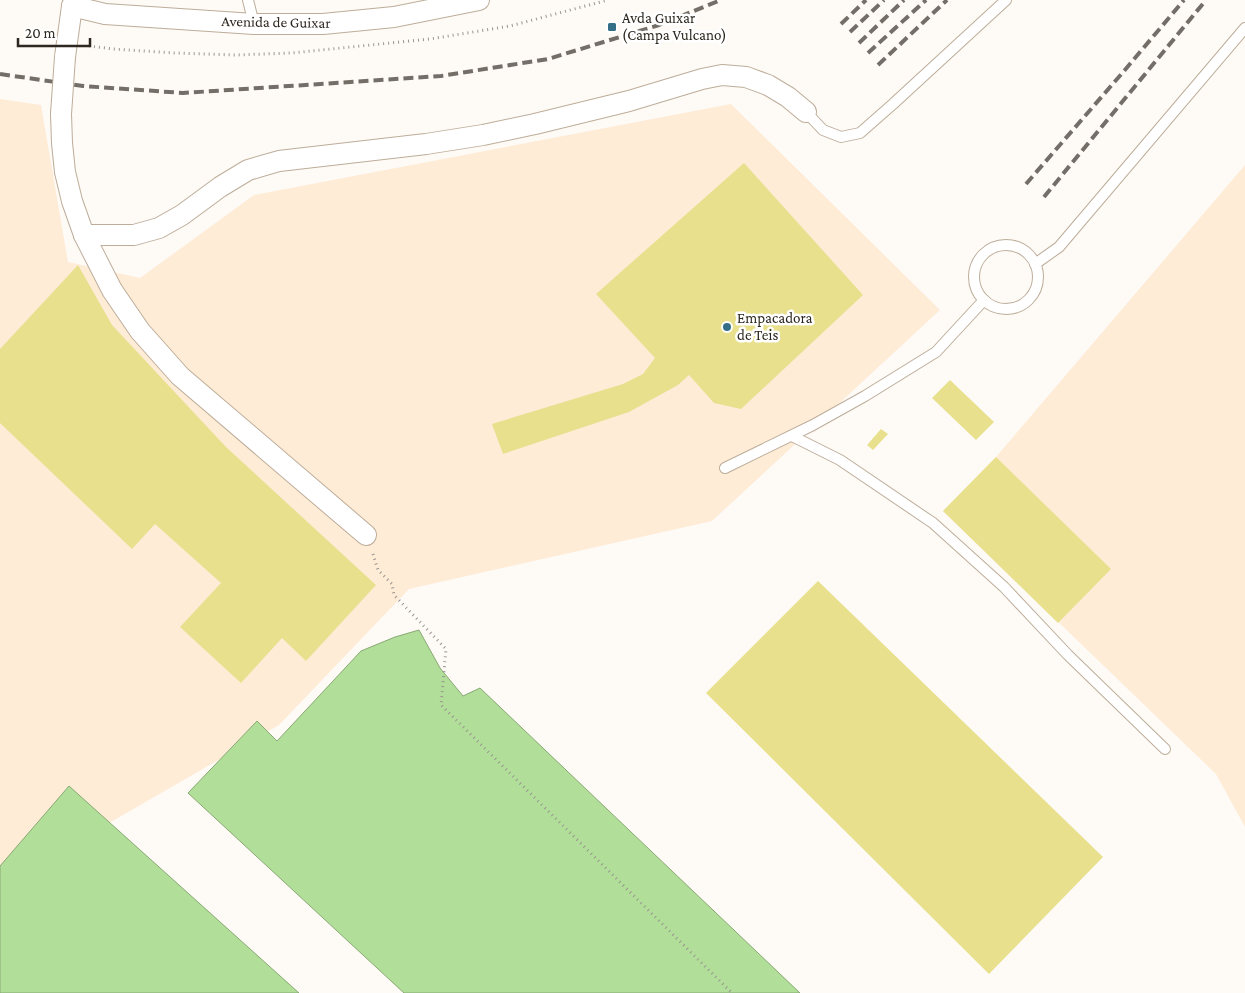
<svg xmlns="http://www.w3.org/2000/svg" width="1245" height="993" viewBox="0 0 1245 993" font-family="'Crimson Pro',serif">
  <rect width="100%" height="100%" fill="#fefaf6"/>
  <g fill="#feecd7">
    <polygon points="0,99 41,105 68,262 140,278 254,195 731,104 940,310 712,521 409,589 279,725 0,886"/>
    <polygon points="1245,165 1245,827 1216,774 943,511 996,457"/>
  </g>
  <g fill="#b1df99" stroke="#89a874">
    <polygon points="419,630 440,668 463,696 480,688 800,993 404,993 188,793 257,721 277,741 361,651 395,637"/>
    <polygon points="69,786 299,993 0,993 0,866"/>
  </g>
  <g fill="#e8e08d">
    <polygon points="744,163 863,295 741,409 714,403 689,375 678,385 629,412 503,454 492,424 623,384 643,374 655,358 596,294"/>
    <polygon points="78,265 112,325 226,447 376,585 306,661 282,638 241,683 180,627 221,583 155,524 132,549 0,423 0,349"/>
    <polygon points="950,380 994,422 976,440 932,398"/>
    <polygon points="881,429 888,434 873,450 867,445"/>
    <polygon points="996,457 1111,569 1058,623 943,511"/>
    <polygon points="818,581 1103,857 989,974 706,693"/>
  </g>
  <g fill="none" stroke-linecap="round" stroke-linejoin="round">
    <defs>
      <g id="lane">
        <polyline points="248,0 254,24"/>
        <polyline points="806,112 823,130 841,137 860,133 893,104 1006,0"/>
        <circle cx="1006" cy="277" r="32"/>
        <polyline points="1035,264 1059,247 1245,28"/>
        <polyline points="792,436 840,460 933,523 1004,587 1068,655 1165,749"/>
        <polyline points="725,468 813,425 865,396 936,352 984,300"/>
      </g>
      <g id="street">
        <polyline points="72,6 105,14 254,24 323,24 394,17 479,0"/>
        <polyline points="65,57 72,6"/>
        <polyline points="61,114 62,143 65,172 72,201 84,235 112,290 140,331 180,376 366,535"/>
        <polyline points="84,235 134,235 159,228 182,215 220,187 248,170 279,161 426,144 483,135 535,124 629,101 702,79 722,75 746,77 768,85 788,97 806,112"/>
      </g>
    </defs>
    <use href="#lane" stroke="#bdad9a" stroke-width="12"/>
    <use href="#street" stroke="#bdad9a" stroke-width="22"/>
    <g stroke="#9a9590" stroke-width="3" stroke-dasharray="1 4" stroke-linecap="butt">
      <polyline points="89,46 113,49 175,53 236,55 291,53 430,39 510,26 608,0"/>
      <polyline points="373,554 378,570 392,584 394,595 446,649 441,705 732,993"/>
    </g>
    <use href="#lane" stroke="#fff" stroke-width="10"/>
    <use href="#street" stroke="#fff" stroke-width="20"/>
    <g stroke="#746e68" stroke-width="4" stroke-dasharray="10 5" stroke-linecap="butt">
      <polyline points="841,24 866,0"/>
      <polyline points="850,32 884,0"/>
      <polyline points="859,43 904,0"/>
      <polyline points="868,53 926,0"/>
      <polyline points="878,65 947,0"/>
      <polyline points="0,74 83,86 183,93 441,76 548,59 659,25 721,0"/>
      <polyline points="1026,184 1124,71 1184,0"/>
      <polyline points="1044,197 1206,0"/>
    </g>
    <defs>
      <polyline id="street-bridge" points="61,114 65,57"/>
    </defs>
    <use href="#street-bridge" stroke="#bdad9a" stroke-width="22" stroke-linecap="butt"/>
    <use href="#street-bridge" stroke="#fff" stroke-width="20"/>
  </g>
  <g fill="#346e87" stroke="#fff" stroke-width="2">
    <rect x="607" y="22" width="10" height="10" rx="2.5"/>
    <circle cx="727" cy="327" r="5"/>
  </g>
  <g text-anchor="middle" dominant-baseline="central" stroke-width="5" stroke-linejoin="round" paint-order="stroke">
    <g font-size="15" fill="#2d271f" stroke="#fff" text-anchor="start">
      <text x="622" y="18">Avda Guixar<tspan x="622" dy="17">(Campa Vulcano)</tspan></text>
      <text x="737" y="318">Empacadora<tspan x="737" dy="17">de Teis</tspan></text>
    </g>
    <g font-size="15" fill="#2d271f" stroke="#fff">
      <text transform="translate(276 22) rotate(1)">Avenida de Guixar</text>
    </g>
  </g>
  <path d="M18 38v8h72v-8" fill="none" stroke="#2d271f" stroke-width="2.5"/>
  <text x="25" y="38" font-size="15" fill="#2d271f" stroke="#ffffff" stroke-width="4" paint-order="stroke">20 m</text>
</svg>
